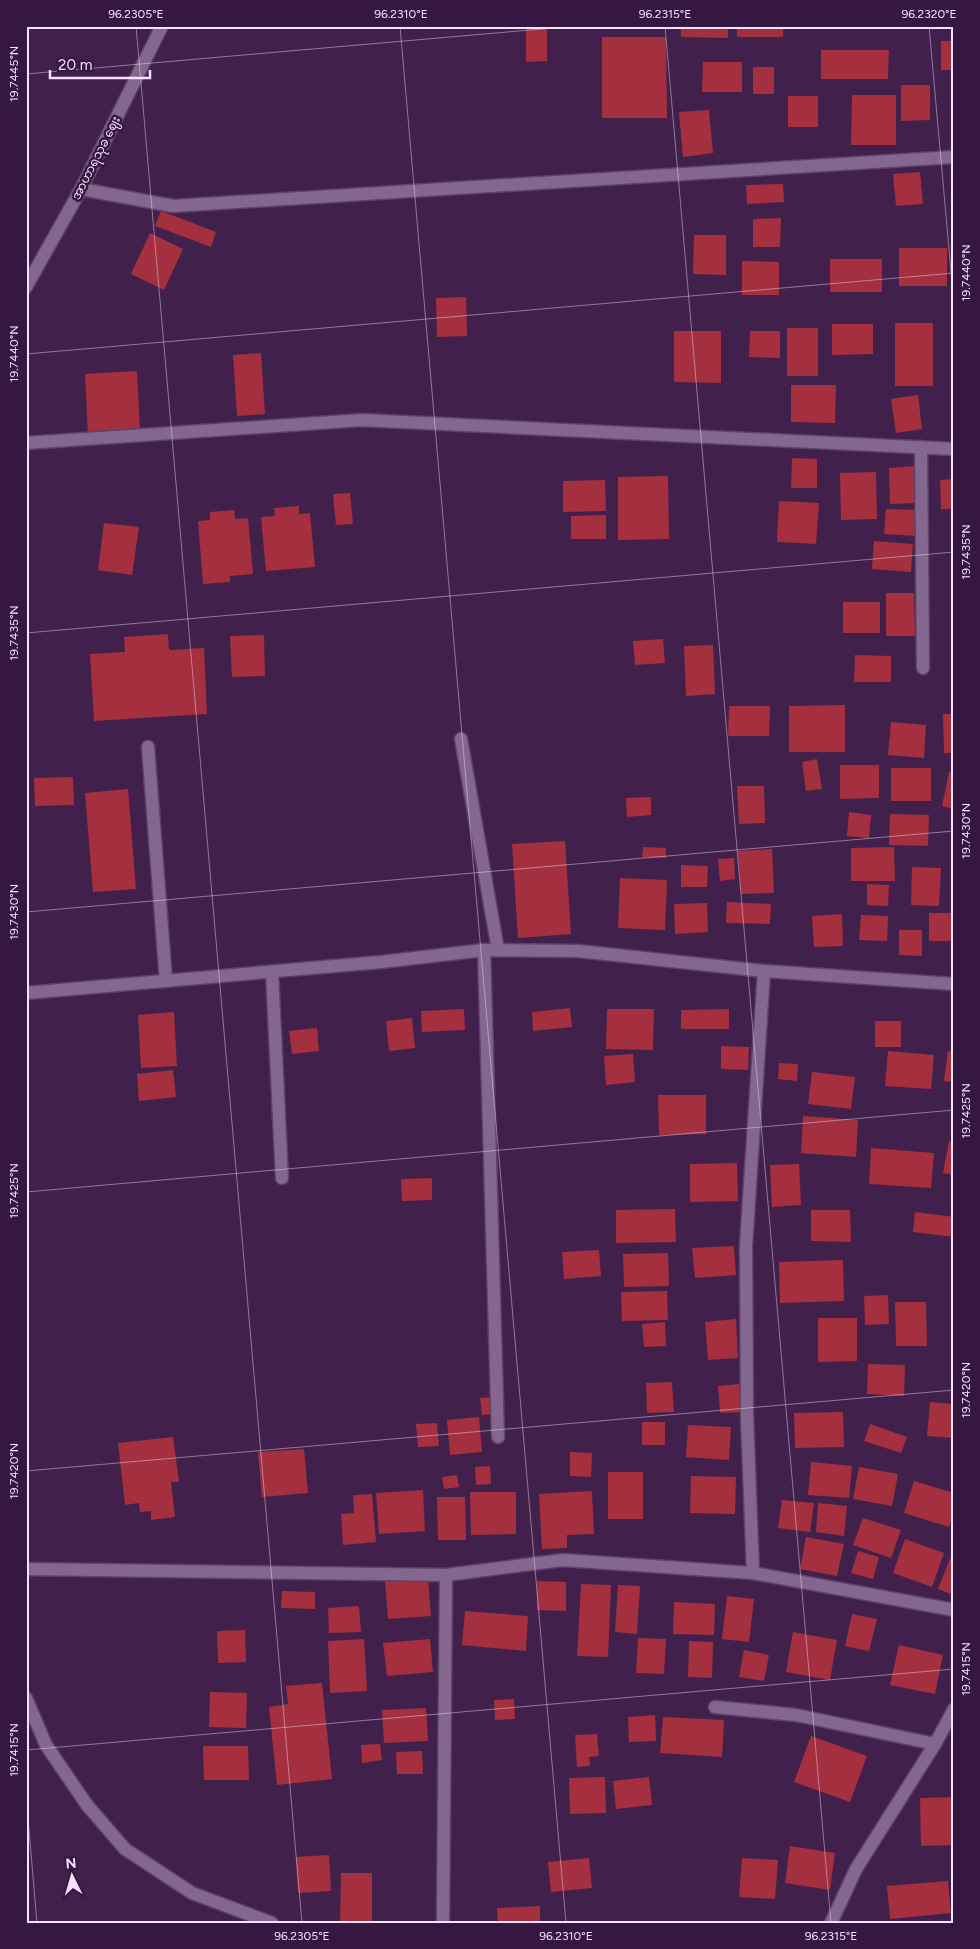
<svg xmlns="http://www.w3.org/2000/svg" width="980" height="1949" viewBox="0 0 980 1949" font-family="Figtree,'Noto Sans Myanmar',sans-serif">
  <rect width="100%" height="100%" fill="#41214c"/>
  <g fill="#a42f3f">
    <polygon points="526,26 547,26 547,61 526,62"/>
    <polygon points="681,26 728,26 728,38 681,37"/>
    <rect x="737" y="26" width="46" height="11"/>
    <polygon points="602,37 666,37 667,118 602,118"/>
    <rect x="941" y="41" width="13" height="29"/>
    <polygon points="821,50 889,50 888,79 821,79"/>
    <polygon points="703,62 742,62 742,92 702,92"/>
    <rect x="753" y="67" width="21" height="27"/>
    <polygon points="901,85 930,85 930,120 901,121"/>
    <polygon points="852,95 896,95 896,145 851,145"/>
    <rect x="788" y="96" width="30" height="31"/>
    <polygon points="709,110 713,153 683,157 679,112"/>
    <polygon points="920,172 923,204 896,206 893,174"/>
    <polygon points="783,184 784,202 747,204 746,185"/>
    <polygon points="161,211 216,232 211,247 155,226"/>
    <polygon points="781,218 780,247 753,247 753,219"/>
    <polygon points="150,233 183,249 164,290 131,274"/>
    <polygon points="694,235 726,235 726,275 693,274"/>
    <rect x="899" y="248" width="48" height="38"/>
    <rect x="830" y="259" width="52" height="33"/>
    <polygon points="742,261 779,262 779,295 742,295"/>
    <polygon points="466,297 467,336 437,337 436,298"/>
    <rect x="895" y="323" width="38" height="63"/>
    <polygon points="832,324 873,324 873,354 832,355"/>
    <rect x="787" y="328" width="31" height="48"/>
    <polygon points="674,331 721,331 721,383 674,382"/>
    <polygon points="750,331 780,331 780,358 749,357"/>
    <polygon points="261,353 265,414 237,416 233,355"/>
    <polygon points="137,371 140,433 88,435 85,374"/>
    <polygon points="791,385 836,385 835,423 791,422"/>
    <polygon points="918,395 922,429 896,433 891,399"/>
    <polygon points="792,458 817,459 817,488 791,488"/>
    <polygon points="915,466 917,503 890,504 889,468"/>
    <polygon points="876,472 877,519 841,520 840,473"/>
    <polygon points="668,476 669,539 618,540 618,477"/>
    <polygon points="954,479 954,509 941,509 940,480"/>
    <polygon points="605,480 606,511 563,512 563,481"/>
    <polygon points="350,493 353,524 336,525 333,494"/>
    <polygon points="779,501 819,503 816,544 777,542"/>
    <polygon points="299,506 299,514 310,513 315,567 266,571 261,517 275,516 274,508"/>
    <polygon points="886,509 918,510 917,536 884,534"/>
    <polygon points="234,510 235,519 248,518 253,574 230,576 230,582 203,584 198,521 210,520 210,512"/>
    <polygon points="606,515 606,539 571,539 571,516"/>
    <polygon points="104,523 139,527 132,575 98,570"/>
    <polygon points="874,541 913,544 911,572 872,569"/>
    <polygon points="886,593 914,593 915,636 886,636"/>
    <rect x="843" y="602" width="37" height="31"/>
    <polygon points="168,634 169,650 204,648 207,714 94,721 90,654 125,652 124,637"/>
    <polygon points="264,635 265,676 232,677 230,636"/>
    <polygon points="663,639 665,663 635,665 633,641"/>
    <polygon points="713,645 715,694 686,696 684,646"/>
    <polygon points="855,655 891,656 891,682 854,682"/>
    <polygon points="845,705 845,752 789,752 789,706"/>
    <polygon points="729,706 770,706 769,736 728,736"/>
    <polygon points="943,714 954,714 954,753 944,753"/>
    <polygon points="891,722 926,725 924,758 888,755"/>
    <polygon points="817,759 822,789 806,791 802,762"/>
    <polygon points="840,765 879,765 879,798 840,799"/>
    <rect x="891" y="768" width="40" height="33"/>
    <polygon points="949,772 954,773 954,809 942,806"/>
    <polygon points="73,777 74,805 35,806 34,778"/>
    <polygon points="737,786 764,786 765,823 739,824"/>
    <polygon points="128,789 136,889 93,892 85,793"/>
    <polygon points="651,797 651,815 627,817 626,798"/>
    <polygon points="849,812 871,815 869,838 847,836"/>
    <polygon points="890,814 929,815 928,846 889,845"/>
    <polygon points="565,841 571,934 518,938 512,844"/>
    <polygon points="643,847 666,848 666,858 642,857"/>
    <polygon points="894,847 895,881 851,881 851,848"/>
    <polygon points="772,849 774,893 741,894 738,851"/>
    <polygon points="734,858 735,879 720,881 718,859"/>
    <polygon points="681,865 708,866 707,887 681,887"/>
    <polygon points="912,867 941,868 939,906 911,905"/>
    <polygon points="620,878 667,880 665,930 618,928"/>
    <polygon points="867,884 889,885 888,906 867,905"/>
    <polygon points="727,902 771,904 770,924 726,923"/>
    <polygon points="707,903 708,932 675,934 674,904"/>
    <polygon points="929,913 953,913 952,941 929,941"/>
    <polygon points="842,914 843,946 814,947 812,916"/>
    <polygon points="861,915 888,916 887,941 859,940"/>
    <polygon points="899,930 922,930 922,956 899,955"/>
    <polygon points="570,1008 572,1027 533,1031 532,1012"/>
    <polygon points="464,1009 465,1030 422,1032 421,1011"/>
    <polygon points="607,1009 654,1009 653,1050 606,1049"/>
    <polygon points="729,1009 729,1029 681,1029 681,1010"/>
    <polygon points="174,1012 177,1066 141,1068 138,1015"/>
    <polygon points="412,1018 415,1048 389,1051 386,1021"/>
    <rect x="875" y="1021" width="26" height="26"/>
    <polygon points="317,1028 319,1051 292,1054 289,1031"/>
    <polygon points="721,1046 749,1047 748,1070 721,1069"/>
    <polygon points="888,1051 934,1055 931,1089 885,1086"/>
    <polygon points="948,1051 954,1052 954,1082 944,1081"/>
    <polygon points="633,1054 635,1082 606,1085 604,1056"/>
    <polygon points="779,1063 798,1064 797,1081 778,1079"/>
    <polygon points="173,1070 176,1097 139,1101 137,1074"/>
    <polygon points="812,1072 855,1077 851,1109 808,1104"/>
    <polygon points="658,1095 706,1095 706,1134 659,1135"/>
    <polygon points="803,1116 858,1120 856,1157 801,1153"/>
    <polygon points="949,1141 954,1142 954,1175 943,1173"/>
    <polygon points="871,1148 934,1153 931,1188 869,1184"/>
    <polygon points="737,1163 738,1201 690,1202 690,1164"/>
    <polygon points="799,1164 801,1205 772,1207 770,1165"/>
    <polygon points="432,1178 432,1200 402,1201 401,1179"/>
    <polygon points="675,1209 676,1242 616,1243 616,1210"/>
    <polygon points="811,1210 850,1210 851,1242 811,1241"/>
    <polygon points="915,1212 954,1217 954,1237 913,1232"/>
    <polygon points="734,1246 736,1275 695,1278 692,1248"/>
    <polygon points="599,1250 601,1276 564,1279 562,1252"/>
    <polygon points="668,1253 669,1286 624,1287 623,1254"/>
    <polygon points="843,1260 844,1301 780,1303 779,1262"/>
    <polygon points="667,1291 668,1320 622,1321 621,1292"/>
    <polygon points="888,1295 889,1324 865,1325 864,1296"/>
    <polygon points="895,1302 926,1302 927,1346 896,1346"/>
    <polygon points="818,1318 857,1318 857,1361 818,1362"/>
    <polygon points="736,1319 738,1358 708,1360 705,1322"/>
    <polygon points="665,1322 666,1346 644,1347 642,1324"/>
    <polygon points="868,1364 905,1365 904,1396 867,1394"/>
    <polygon points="672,1382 674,1412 647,1413 646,1383"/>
    <polygon points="739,1384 741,1412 720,1413 718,1386"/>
    <polygon points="494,1397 495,1414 482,1415 480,1398"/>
    <polygon points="930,1402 954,1404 954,1438 927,1436"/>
    <polygon points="843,1412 844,1447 795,1448 794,1413"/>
    <polygon points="479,1417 482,1452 450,1455 447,1420"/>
    <rect x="642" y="1422" width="23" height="23"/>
    <polygon points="437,1423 439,1446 418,1447 416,1424"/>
    <polygon points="870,1424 907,1437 901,1453 864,1441"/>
    <polygon points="688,1425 731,1427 729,1460 686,1457"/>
    <polygon points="173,1437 179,1482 171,1482 175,1517 151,1520 151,1511 140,1512 139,1503 125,1505 118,1443"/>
    <polygon points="304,1449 308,1493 262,1497 258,1452"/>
    <polygon points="570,1452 592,1453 591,1477 570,1476"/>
    <polygon points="811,1462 852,1466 849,1498 808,1495"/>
    <polygon points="490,1466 491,1484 476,1485 475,1467"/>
    <polygon points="859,1467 898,1474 892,1506 853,1499"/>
    <rect x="608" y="1472" width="35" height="47"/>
    <polygon points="457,1475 459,1487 444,1489 442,1477"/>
    <polygon points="691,1476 736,1477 735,1514 690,1513"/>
    <polygon points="914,1481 954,1493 954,1512 949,1527 904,1513"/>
    <polygon points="423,1490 425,1531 379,1534 376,1493"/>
    <polygon points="592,1491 594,1534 567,1535 567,1548 542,1549 539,1494"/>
    <polygon points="470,1492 516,1492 516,1534 471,1535"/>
    <polygon points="372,1494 376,1542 343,1545 341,1514 354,1513 353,1495"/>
    <polygon points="437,1497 465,1497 466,1540 438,1540"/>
    <polygon points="782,1500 814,1503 810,1532 778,1528"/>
    <polygon points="818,1503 847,1506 844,1536 816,1532"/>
    <polygon points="863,1518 901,1530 891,1558 853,1545"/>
    <polygon points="806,1537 844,1544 837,1576 800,1569"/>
    <polygon points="905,1539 944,1553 932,1587 893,1573"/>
    <polygon points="858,1551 879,1557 873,1579 851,1573"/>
    <polygon points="951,1556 954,1558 954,1595 938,1589"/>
    <polygon points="428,1579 431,1616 388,1619 385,1581"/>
    <polygon points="537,1581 566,1582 566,1611 537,1610"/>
    <polygon points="581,1584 611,1585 608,1657 577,1656"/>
    <polygon points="618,1585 640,1586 637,1634 615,1632"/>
    <polygon points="282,1591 315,1592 315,1609 281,1608"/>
    <polygon points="727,1596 754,1599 749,1642 722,1639"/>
    <polygon points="674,1602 715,1604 714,1635 673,1634"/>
    <polygon points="359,1606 361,1632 329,1633 328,1608"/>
    <polygon points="465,1611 528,1616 526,1651 462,1645"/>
    <polygon points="852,1614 877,1619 869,1651 845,1646"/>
    <polygon points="245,1630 246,1662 218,1663 217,1631"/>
    <polygon points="793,1632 837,1640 830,1680 786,1672"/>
    <polygon points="638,1638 666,1639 664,1674 636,1673"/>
    <polygon points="364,1639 367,1691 330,1693 328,1641"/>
    <polygon points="430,1639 433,1672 387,1676 383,1643"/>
    <polygon points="689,1641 713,1642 712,1678 688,1677"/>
    <polygon points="899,1645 943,1655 935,1694 890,1685"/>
    <polygon points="744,1650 769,1655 764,1681 739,1677"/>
    <polygon points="322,1683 332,1779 277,1785 269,1707 288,1704 286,1686"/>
    <polygon points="210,1692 247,1693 246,1728 209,1727"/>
    <polygon points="514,1699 515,1719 495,1720 494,1700"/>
    <polygon points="426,1708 428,1741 384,1743 382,1710"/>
    <polygon points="655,1715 656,1741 629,1742 628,1717"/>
    <polygon points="663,1717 724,1720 722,1757 660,1753"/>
    <polygon points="597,1734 599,1756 589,1757 590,1766 577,1767 575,1735"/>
    <polygon points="811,1736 867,1756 850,1802 794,1782"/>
    <polygon points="380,1744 382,1760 362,1763 361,1745"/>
    <polygon points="203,1746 248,1746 249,1780 204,1780"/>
    <polygon points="422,1751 423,1774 397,1774 396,1752"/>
    <polygon points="605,1777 606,1813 570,1814 569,1778"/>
    <polygon points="649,1777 652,1805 616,1809 613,1781"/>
    <polygon points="954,1797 954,1845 921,1846 920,1798"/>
    <polygon points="790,1846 835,1853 830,1890 785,1883"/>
    <polygon points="329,1855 331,1891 298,1893 296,1857"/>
    <polygon points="589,1858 592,1888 551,1892 548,1862"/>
    <polygon points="742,1858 778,1860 775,1899 739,1897"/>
    <polygon points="341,1873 372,1873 372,1923 340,1923"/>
    <polygon points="948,1881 951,1913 890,1919 887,1886"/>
    <polygon points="540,1906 540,1923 498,1923 497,1908"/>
  </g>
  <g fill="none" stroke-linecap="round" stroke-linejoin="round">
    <defs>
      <g id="minor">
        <polyline points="81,189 173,206 954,157"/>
        <polyline points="26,287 81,189 162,26"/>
        <polyline points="26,443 362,420 954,449"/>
        <polyline points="921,447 923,668"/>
        <polyline points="461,739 498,950"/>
        <polyline points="148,747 166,981"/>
        <polyline points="484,950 498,1437"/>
        <polyline points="272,972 282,1178"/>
        <polyline points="26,993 381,962 484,950 578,951 764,971 954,984"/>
        <polyline points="26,1569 446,1575 563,1560 753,1573 954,1610"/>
        <polyline points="753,1573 747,1416 746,1246 764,971"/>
        <polyline points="26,1698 46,1745 87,1805 125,1849 192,1893 272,1923"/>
        <polyline points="715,1707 796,1715 935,1744"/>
        <polyline points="443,1923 446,1575"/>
        <polyline points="831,1923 856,1869 935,1744 954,1709"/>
      </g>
    </defs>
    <use href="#minor" stroke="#5e4068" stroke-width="15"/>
    <use href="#minor" stroke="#84678e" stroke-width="12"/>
  </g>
  <path fill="none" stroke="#f4e1fb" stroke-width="1" stroke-opacity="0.45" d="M136 26 302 1923M400 26 566 1923M665 26 831 1923M929 26 954 305M26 74 576 26M26 354 954 273M26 633 954 552M26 912 954 831M26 1192 954 1110M26 1471 954 1390M26 1750 954 1669M26 1795 37 1923"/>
  <g text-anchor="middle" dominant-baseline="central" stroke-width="5" stroke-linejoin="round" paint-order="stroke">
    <g font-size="12" fill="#f4e1fb" stroke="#361741">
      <text transform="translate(96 158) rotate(-63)">အာဟာရသုခ ဈေး</text>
    </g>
  </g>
  <rect width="980" height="1949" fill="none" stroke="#361741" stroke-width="55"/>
  <g transform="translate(72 1876) rotate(355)" stroke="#361741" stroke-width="4" paint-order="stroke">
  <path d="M0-4L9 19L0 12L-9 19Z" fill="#f4e1fb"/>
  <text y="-8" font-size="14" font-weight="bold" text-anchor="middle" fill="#f4e1fb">N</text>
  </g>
  <path d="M50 70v8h100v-8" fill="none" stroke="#f4e1fb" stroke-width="2.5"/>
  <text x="58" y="70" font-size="15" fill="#f4e1fb" stroke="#361741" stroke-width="4" paint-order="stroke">20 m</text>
  <rect x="28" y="28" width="924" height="1894" fill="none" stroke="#f4e1fb" stroke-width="2"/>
  <g font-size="12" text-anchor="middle" fill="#f4e1fb">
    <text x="136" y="18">96.2305°E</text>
    <text x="401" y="18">96.2310°E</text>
    <text x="665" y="18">96.2315°E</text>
    <text x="929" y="18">96.2320°E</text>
    <text transform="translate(14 74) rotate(-90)" y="4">19.7445°N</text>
    <text transform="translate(966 273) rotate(-90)" y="4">19.7440°N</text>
    <text transform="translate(14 354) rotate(-90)" y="4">19.7440°N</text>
    <text transform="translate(966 552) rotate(-90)" y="4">19.7435°N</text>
    <text transform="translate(14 633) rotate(-90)" y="4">19.7435°N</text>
    <text transform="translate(966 831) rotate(-90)" y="4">19.7430°N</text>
    <text transform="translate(14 912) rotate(-90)" y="4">19.7430°N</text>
    <text transform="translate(966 1111) rotate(-90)" y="4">19.7425°N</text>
    <text transform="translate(14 1191) rotate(-90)" y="4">19.7425°N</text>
    <text transform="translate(966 1390) rotate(-90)" y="4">19.7420°N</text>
    <text transform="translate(14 1471) rotate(-90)" y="4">19.7420°N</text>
    <text transform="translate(966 1669) rotate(-90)" y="4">19.7415°N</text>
    <text transform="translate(14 1750) rotate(-90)" y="4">19.7415°N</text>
    <text x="302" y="1940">96.2305°E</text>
    <text x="566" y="1940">96.2310°E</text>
    <text x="831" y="1940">96.2315°E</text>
  </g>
</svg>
